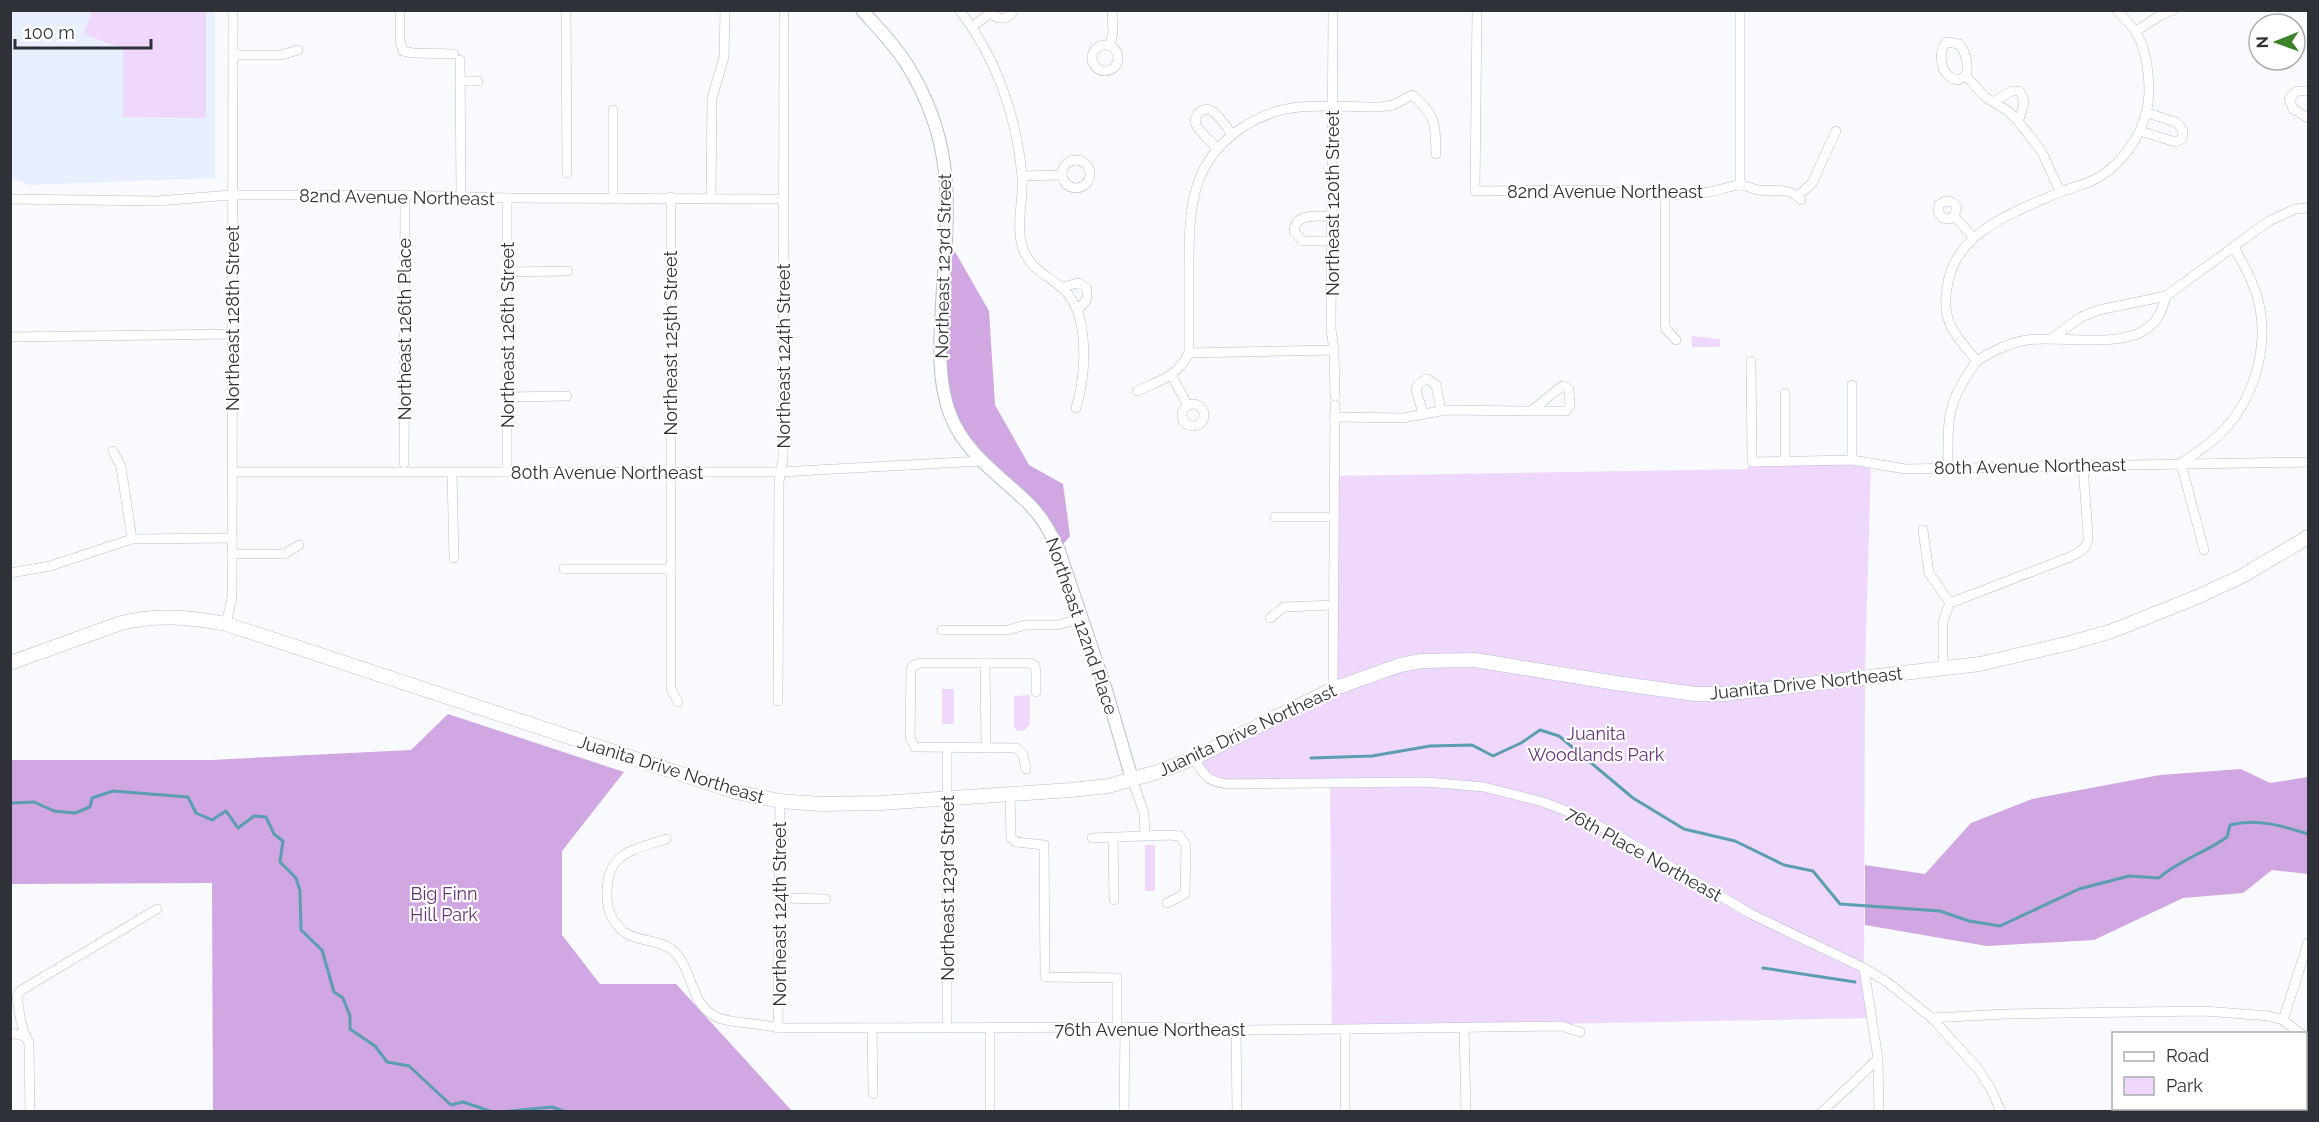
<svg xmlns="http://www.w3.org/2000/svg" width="2319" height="1122" viewBox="0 0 2319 1122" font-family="Raleway,sans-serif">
  <rect width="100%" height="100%" fill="#f8fafd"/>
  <polygon fill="#e8effe" points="11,11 215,11 215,178 29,185 11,177"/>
  <g fill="#f0d7fc">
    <polygon points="92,11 206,11 206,118 123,117 123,49 84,34"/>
    <polygon points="1692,336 1720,339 1720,347 1692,347"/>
    <polygon points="1752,462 1871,462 1865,670 1864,968 1872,1018 1332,1028 1330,783 1213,782 1194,758 1333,689 1334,476 1747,469"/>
    <rect x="942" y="689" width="12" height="35"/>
    <polygon points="1030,695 1030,724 1025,730 1017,731 1014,727 1014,696"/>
    <rect x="1145" y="845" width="10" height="46"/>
  </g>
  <g fill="#d0a6e3">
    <polygon points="946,236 989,311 995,405 1029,465 1063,484 1070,536 1061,547 982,461 945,396"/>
    <polygon points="448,714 624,772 562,851 562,935 600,984 676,984 792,1111 213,1111 212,883 11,884 11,760 211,760 411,750"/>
    <polygon points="2241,769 2270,783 2308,777 2308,874 2272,870 2243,893 2183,898 2094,940 1987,946 1865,925 1865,865 1925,874 1971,823 2032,799 2160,775"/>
  </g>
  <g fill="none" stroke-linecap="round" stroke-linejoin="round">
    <g stroke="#5a9eb0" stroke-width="3">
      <path d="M1311 758 1372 756 1430 746 1472 745 1493 756 1521 743 1540 730 1559 736 1633 798 1684 829 1735 841 1784 865 1813 871 1840 904 1940 911 1969 921 2000 926 2079 889 2129 876 2159 878C2179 860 2205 853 2227 837L2230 825C2257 818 2283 826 2308 834"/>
      <polyline points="10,805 13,803 34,802 54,811 75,813 90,807 92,798 113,791 188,797 196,813 212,820 226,811 238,828 254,816 266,817 274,834 283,841 280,862 296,878 300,891 301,930 322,950 334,992 343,998 350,1016 350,1029 375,1046 387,1062 409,1066 451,1105 463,1102 493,1112"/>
      <polyline points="1763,968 1855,982"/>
      <polyline points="500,1112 552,1107 566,1112"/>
    </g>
    <defs>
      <g id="minor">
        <polyline points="400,10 400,41 403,51 413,53 454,54"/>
        <polyline points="566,10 567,173"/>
        <path d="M959 10C996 56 1017 118 1022 176 1024 200 1015 225 1023 249 1031 270 1046 274 1061 287 1091 311 1086 375 1076 408"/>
        <path d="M989 10C996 21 1007 21 1014 10"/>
        <polyline points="1333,10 1331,329 1334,350 1335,396"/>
        <path d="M1477 10 1475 191 1602 190C1636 196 1674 196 1709 192 1718 191 1732 185 1740 185 1746 185 1752 189 1758 190 1774 192 1789 186 1801 200"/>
        <polyline points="972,27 990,13"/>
        <polyline points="2136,31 2161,15 2173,10"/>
        <path d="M1946 42 1959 44C1966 52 1969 65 1966 76L1958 80C1941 78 1937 55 1946 42Z"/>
        <circle cx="1105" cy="58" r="13"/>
        <polyline points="1110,46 1113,32 1112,10"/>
        <polyline points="233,55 281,55 298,50"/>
        <polyline points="460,60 461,196"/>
        <polyline points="1966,76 1985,97 2008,111 2018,121 2042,152 2060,192"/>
        <polyline points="460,81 478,81"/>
        <polyline points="2308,91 2297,91 2289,99 2293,109 2308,118"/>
        <path d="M1993 102 2012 91H2019C2028 101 2022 110 2018 121"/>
        <polyline points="613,110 613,198"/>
        <polyline points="2140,131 2175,142 2182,139 2183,130 2176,122 2147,113"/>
        <path d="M1217 148C1211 141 1201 134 1197 126 1191 116 1203 105 1212 111 1220 116 1226 127 1232 134"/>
        <circle cx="1076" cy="174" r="14"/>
        <polyline points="1022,176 1062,175"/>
        <polyline points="1740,185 1740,10"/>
        <polyline points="1665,194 1665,328 1676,340"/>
        <polyline points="1798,196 1812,183 1836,131"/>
        <polyline points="671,197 671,689 678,702"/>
        <polyline points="711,198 712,98 724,57 725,10"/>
        <polyline points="10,199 157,201 231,195 405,195 507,198 783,199"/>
        <polyline points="1954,216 1950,219 1943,218 1938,212 1939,205 1945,201 1952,202 1957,207 1954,216 1973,237"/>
        <path d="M1331 241H1303L1294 232C1295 212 1316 217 1331 216"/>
        <polyline points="507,272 568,271"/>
        <polyline points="1062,287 1078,283 1087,288 1087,299 1078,310"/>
        <polyline points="10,337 232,334"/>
        <polyline points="2051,339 2081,317 2099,310 2166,296 2269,221 2295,209 2308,208"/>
        <path d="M1189 353C1189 324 1189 295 1189 266 1189 207 1191 159 1246 125 1260 117 1275 110 1292 108 1321 104 1351 107 1380 107L1393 105 1412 95C1437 116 1435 123 1436 154"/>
        <polyline points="1751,361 1752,462 1852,460 1905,469 2308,462"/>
        <path d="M1977 361C1993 351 2008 343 2027 340 2064 334 2135 354 2158 317 2162 311 2164 303 2166 296"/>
        <polyline points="1172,376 1188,406"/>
        <polyline points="1852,385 1852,460"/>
        <path d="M1137 391C1161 380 1177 377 1189 353L1334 350"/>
        <polyline points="1785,393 1785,461"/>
        <polyline points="507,397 567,396"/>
        <circle cx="1193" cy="415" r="11"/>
        <polyline points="1423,413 1416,390 1418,384 1427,379 1436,385 1441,410"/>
        <polyline points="1334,417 1403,418 1445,410 1531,411 1562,386 1569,389 1570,405 1566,411 1531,411"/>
        <polyline points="113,451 121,467 132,539"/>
        <polyline points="404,463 405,195"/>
        <path d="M1948 467C1948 417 1946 403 1977 361 1967 349 1956 338 1950 324 1945 313 1945 300 1947 288 1953 233 2014 212 2058 193 2072 187 2089 184 2101 176 2128 158 2148 126 2149 93 2149 73 2146 48 2135 31 2130 24 2123 17 2117 10"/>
        <polyline points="232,472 780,472 982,461"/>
        <polyline points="507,472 507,198"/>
        <polyline points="452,473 454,558"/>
        <polyline points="1275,517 1334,517"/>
        <polyline points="1923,530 1929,573 1950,603"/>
        <path d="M2204 550 2181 463C2195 454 2210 444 2222 432 2258 395 2273 334 2253 285 2248 272 2241 260 2234 247"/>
        <polyline points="232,554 284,554 299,545"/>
        <polyline points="564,569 671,569"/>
        <polyline points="10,573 50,566 132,539 232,538"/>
        <polyline points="1270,618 1284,607 1333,605"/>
        <polyline points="226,624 232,598 233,10"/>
        <polyline points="942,630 1008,630 1025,625 1058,625 1082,618"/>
        <polyline points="985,663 986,748"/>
        <path d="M1943 669V621L1950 603 2070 557C2081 551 2089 548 2088 534L2083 466"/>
        <polyline points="1333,689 1335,405"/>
        <polyline points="778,701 779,482 783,458 784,10"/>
        <polyline points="947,748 947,1028"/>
        <path d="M1194 758C1204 775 1206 781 1227 784L1426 782 1484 787 1543 802 1577 815 1617 835 1751 914 1864 968 1887 982 1932 1018 1978 1069 1991 1089 2001 1112"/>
        <polyline points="1026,769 1023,754 1016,748 915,747 910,738 911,670 912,666 920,663 1029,663 1034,665 1036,670 1036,692"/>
        <polyline points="1132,779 1144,813 1145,835"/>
        <polyline points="1010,794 1011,838 1016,842 1044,845 1045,977 1117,978 1117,1028"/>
        <polyline points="1113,837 1114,900"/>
        <polyline points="1092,838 1169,835 1180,836 1186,845 1185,894 1167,903"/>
        <path d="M666 839C631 851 606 852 607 896 607 911 612 922 624 932 637 942 658 939 671 949 695 968 688 1006 719 1018 736 1024 760 1023 778 1028L1165 1027 1236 1030 1345 1029 1561 1026 1580 1032"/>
        <polyline points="779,898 826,899"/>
        <polyline points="1864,968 1878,1059 1879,1112"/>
        <polyline points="1932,1018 2005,1014 2204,1011 2269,1016 2283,1020 2301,1034"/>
        <polyline points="2283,1020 2308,943"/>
        <polyline points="778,1028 780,801"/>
        <polyline points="872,1028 873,1094"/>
        <polyline points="990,1028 990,1112"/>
        <polyline points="1464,1028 1466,1112"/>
        <polyline points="1236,1030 1237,1112"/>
        <polyline points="10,1033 25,1036"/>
        <path d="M30 1112 29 1043C21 1029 19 1012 17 996L20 991 40 979 157 909"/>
        <polyline points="1124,1112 1125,1027"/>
        <polyline points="1345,1112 1345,1029"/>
        <polyline points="1822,1112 1878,1059"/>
      </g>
      <path id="tertiary" d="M862 10C877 27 894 44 906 63 959 147 947 212 942 305 940 340 937 380 950 414 965 454 1001 476 1030 505 1043 518 1052 535 1059 551L1106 690 1132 779"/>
      <path id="secondary" d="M10 663 121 623C157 614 190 617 226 624L736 792 780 801 820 804 880 803 1071 790 1108 786 1161 771 1194 758 1333 689 1400 665 1422 661 1475 660 1616 683 1695 694H1724L1980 664 2070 643 2112 631 2197 597 2244 575 2308 537"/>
    </defs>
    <use href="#minor" stroke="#b7bfd1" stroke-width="10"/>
    <use href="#tertiary" stroke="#b7bfd1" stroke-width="14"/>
    <use href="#secondary" stroke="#b7bfd1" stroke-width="15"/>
    <use href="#minor" stroke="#fff" stroke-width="9"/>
    <use href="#tertiary" stroke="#fff" stroke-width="12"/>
    <use href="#secondary" stroke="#fff" stroke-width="14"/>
  </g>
  <g text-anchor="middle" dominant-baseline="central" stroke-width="4.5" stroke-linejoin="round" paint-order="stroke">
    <g font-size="18" fill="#2e3138" stroke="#fff">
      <text x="1605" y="191">82nd Avenue Northeast</text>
      <text transform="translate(397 197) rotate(1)">82nd Avenue Northeast</text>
      <text transform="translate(1332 203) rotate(-90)">Northeast 120th Street</text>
      <text transform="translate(943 266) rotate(-89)">Northeast 123rd Street</text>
      <text transform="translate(232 318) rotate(-90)">Northeast 128th Street</text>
      <text transform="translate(404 329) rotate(-90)">Northeast 126th Place</text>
      <text transform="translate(507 335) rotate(-90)">Northeast 126th Street</text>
      <text transform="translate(670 343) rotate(-90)">Northeast 125th Street</text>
      <text transform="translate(783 356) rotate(-90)">Northeast 124th Street</text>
      <text transform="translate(2030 466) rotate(-1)">80th Avenue Northeast</text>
      <text x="607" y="472">80th Avenue Northeast</text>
      <text transform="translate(1082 626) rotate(71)">Northeast 122nd Place</text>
      <text transform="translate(1806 683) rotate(-6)">Juanita Drive Northeast</text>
      <text transform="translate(1247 730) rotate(-25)">Juanita Drive Northeast</text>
      <text transform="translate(671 769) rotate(17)">Juanita Drive Northeast</text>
      <text transform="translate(1644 854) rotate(29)">76th Place Northeast</text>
      <text transform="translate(947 888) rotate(-90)">Northeast 123rd Street</text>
      <text transform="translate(779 914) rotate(-90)">Northeast 124th Street</text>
      <text x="1150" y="1029">76th Avenue Northeast</text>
    </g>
    <g font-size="18" fill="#653179" stroke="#fff">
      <text x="1596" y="733">Juanita<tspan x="1596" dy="21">Woodlands Park</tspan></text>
      <text x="444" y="893">Big Finn<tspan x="444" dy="21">Hill Park</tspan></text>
    </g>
  </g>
  <rect width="2319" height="1122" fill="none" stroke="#2e3138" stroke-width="24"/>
  <rect x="2112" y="1032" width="195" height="78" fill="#ffffff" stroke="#abadaf" stroke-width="1.5"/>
  <rect x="2124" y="1052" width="30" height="9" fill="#ffffff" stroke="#abadaf" stroke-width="1.5"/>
  <text x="2166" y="1062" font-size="18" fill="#2e3138">Road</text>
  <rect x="2124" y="1077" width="30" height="18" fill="#f0d7fc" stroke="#abadaf" stroke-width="1.5"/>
  <text x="2166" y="1092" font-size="18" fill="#2e3138">Park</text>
  <g transform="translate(2277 42) rotate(269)"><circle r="28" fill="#ffffff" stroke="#abadaf" stroke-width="1.5"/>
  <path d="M0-4.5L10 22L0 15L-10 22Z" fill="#3a832a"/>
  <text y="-9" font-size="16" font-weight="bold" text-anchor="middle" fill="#2e3138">N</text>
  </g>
  <path d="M15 39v9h136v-9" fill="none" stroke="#2e3138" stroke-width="3"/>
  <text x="24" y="39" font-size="18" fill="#2e3138" stroke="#ffffff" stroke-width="4.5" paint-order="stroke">100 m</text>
</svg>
